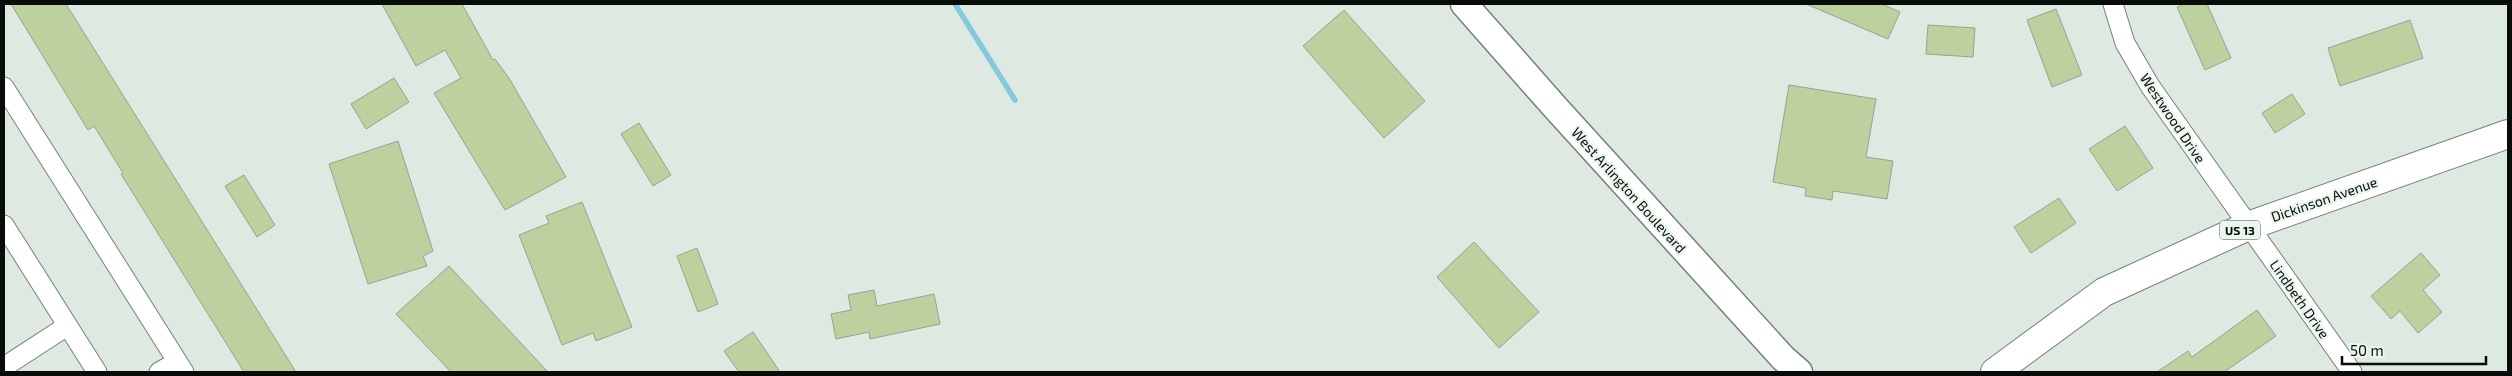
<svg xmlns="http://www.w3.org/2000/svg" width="2512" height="376" viewBox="0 0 2512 376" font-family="'Exo 2',sans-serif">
  <rect width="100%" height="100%" fill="#dde9e1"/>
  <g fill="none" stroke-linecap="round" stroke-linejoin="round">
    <polyline stroke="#86c9dc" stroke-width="5.5" points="955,4 1015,100"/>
  </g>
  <g fill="#bcd19e" stroke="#9ba095">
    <polygon points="11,4 66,4 296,372 244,372 121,174 123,173 94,126 88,130"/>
    <polygon points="382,4 462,4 493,60 495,59 509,78 566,177 505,210 434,93 461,78 445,50 416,66"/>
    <polygon points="1806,4 1882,4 1900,12 1888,39"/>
    <polygon points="2185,4 2207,4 2231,58 2205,70 2177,7"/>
    <polygon points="2056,9 2082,75 2052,87 2027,20"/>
    <polygon points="1344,10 1425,101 1384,138 1303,46"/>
    <polygon points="2410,20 2423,58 2340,86 2328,48"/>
    <polygon points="1928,25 1975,28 1973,57 1926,54"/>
    <polygon points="394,78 409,102 366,129 351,104"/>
    <polygon points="1789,85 1876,99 1866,157 1893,161 1887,199 1833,191 1832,200 1805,196 1806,188 1773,182"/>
    <polygon points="2292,94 2305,114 2275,133 2262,113"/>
    <polygon points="639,123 671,175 653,186 621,134"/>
    <polygon points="2125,126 2153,168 2117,191 2089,149"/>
    <polygon points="398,141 433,251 423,256 427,266 368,284 329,164"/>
    <polygon points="244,175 275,225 257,237 225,186"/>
    <polygon points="2059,198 2076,223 2031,253 2014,227"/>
    <polygon points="582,202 632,327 596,341 593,333 562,345 519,235 549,223 546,216"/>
    <polygon points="1474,242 1539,312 1499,348 1437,277"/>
    <polygon points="697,248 718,304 698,312 677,256"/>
    <polygon points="2421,253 2440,275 2423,290 2442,312 2418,333 2400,311 2391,319 2371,296"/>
    <polygon points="449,266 533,356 548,372 451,372 396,314"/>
    <polygon points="874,290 877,306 934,294 940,324 870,339 869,332 836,339 831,314 851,310 848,295"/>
    <polygon points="2257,310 2276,336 2224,372 2157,372 2188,351 2192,357"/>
    <polygon points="753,332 780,372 739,372 724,351"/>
  </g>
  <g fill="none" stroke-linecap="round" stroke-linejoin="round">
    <defs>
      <g id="minor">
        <polyline points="2113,4 2125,43 2150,86 2352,372"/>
        <polyline points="4,87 184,372"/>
        <polyline points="4,225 97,372"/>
        <polyline points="4,367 67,326"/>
        <polyline points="159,372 177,362"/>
      </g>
      <polyline id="secondary" points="1464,4 1554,106 1783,358 1799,372"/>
      <polyline id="primary" points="1995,372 2104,292 2248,226 2508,134"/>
    </defs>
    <use href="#minor" stroke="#758079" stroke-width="21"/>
    <use href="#secondary" stroke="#758079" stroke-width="29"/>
    <use href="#primary" stroke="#758079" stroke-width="30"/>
    <use href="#minor" stroke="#fff" stroke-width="19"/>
    <use href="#secondary" stroke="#fff" stroke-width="26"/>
    <use href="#primary" stroke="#fff" stroke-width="28"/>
  </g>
  <g text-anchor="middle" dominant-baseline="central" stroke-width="4.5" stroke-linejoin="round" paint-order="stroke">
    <rect fill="#eaf6ee" stroke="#4c534e" stroke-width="1" x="2220" y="220.5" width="40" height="19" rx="4"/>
    <g font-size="12" font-weight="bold" fill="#090d0a">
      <text x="2240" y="230">US 13</text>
    </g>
    <g font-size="14" fill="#090d0a" stroke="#eaf6ee">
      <text transform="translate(2173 118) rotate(56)">Westwood Drive</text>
      <text transform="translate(1629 190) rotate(48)">West Arlington Boulevard</text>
      <text transform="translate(2324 199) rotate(-19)">Dickinson Avenue</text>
      <text transform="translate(2300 299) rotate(55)">Lindbeth Drive</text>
    </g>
  </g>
  <rect width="2512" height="376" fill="none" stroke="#090d0a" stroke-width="10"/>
  <path d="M2342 356v8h144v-8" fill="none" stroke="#090d0a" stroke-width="2.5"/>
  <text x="2350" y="356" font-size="15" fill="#090d0a" stroke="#eaf6ee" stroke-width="4" paint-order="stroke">50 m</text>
</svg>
